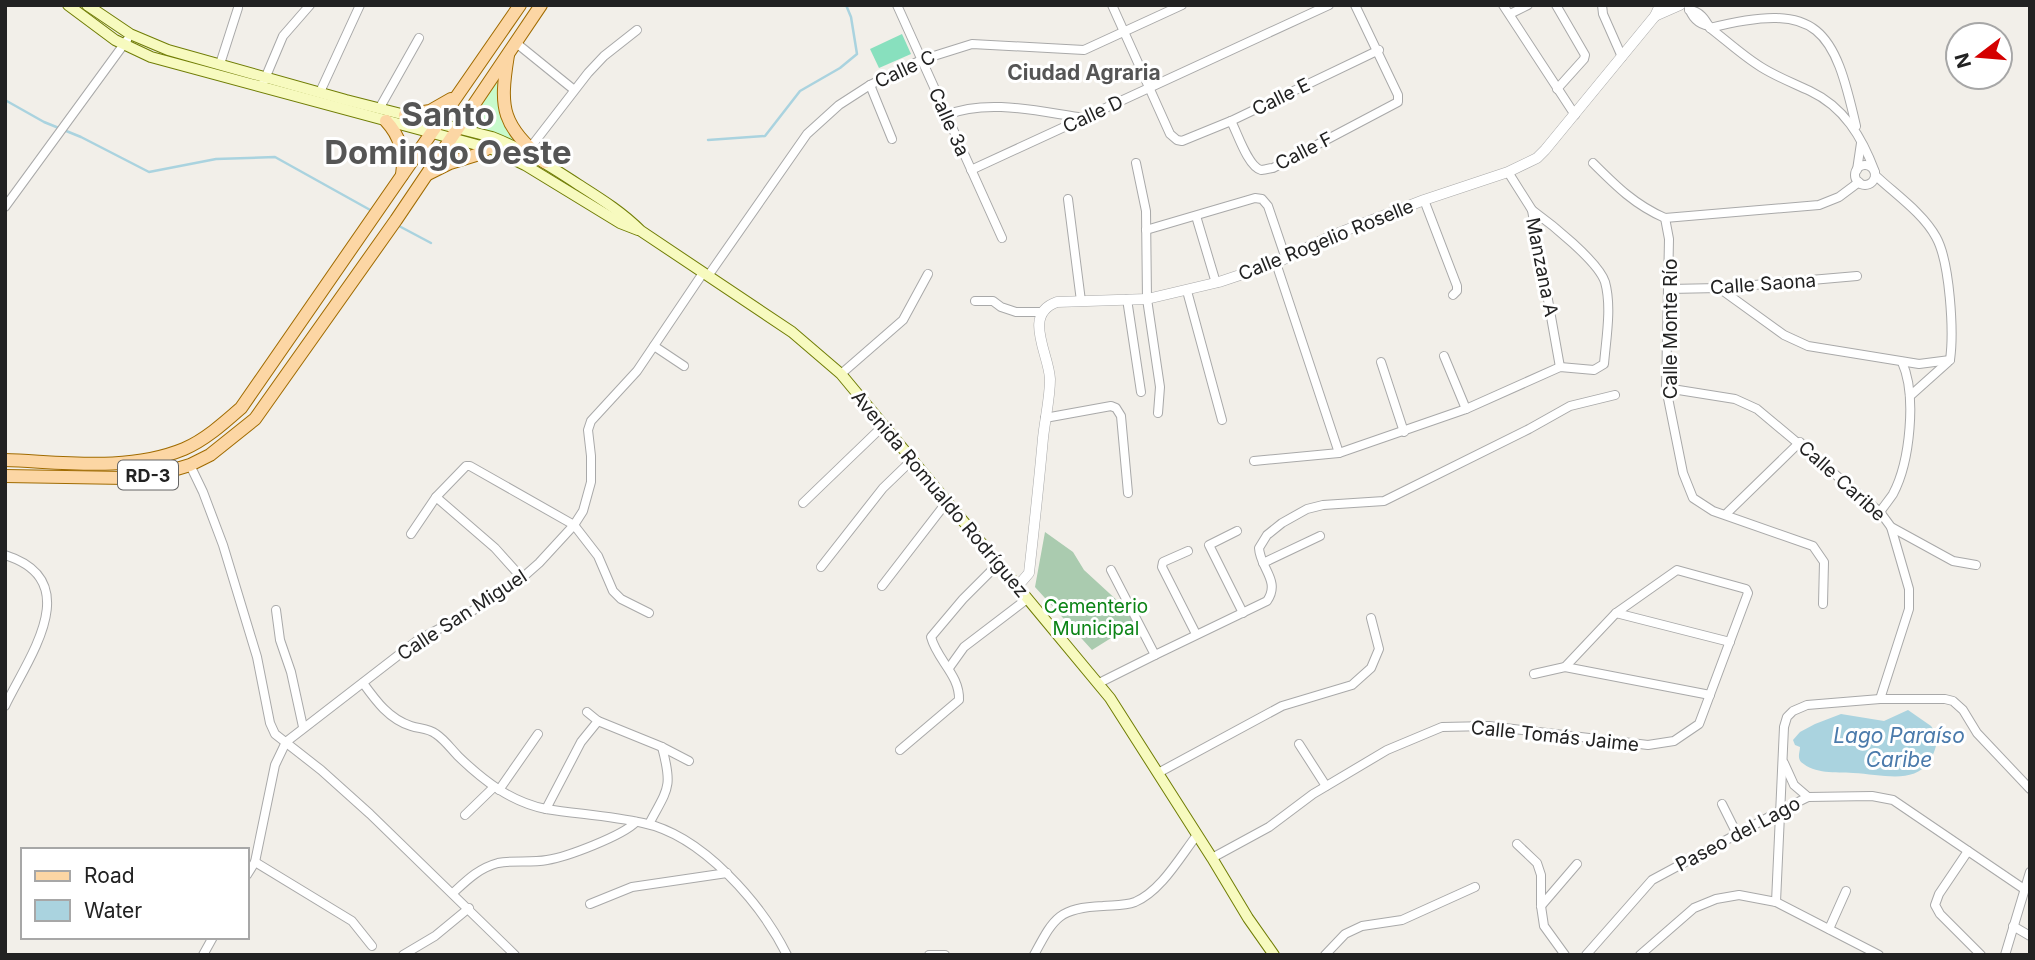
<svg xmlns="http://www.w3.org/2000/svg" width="2035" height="960" viewBox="0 0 2035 960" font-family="Inter,sans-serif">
  <rect width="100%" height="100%" fill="#f2efe9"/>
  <polygon fill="#aacbaf" points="1045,532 1073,552 1084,570 1121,604 1135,623 1092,650 1035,587"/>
  <polygon fill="#c8facc" points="504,67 500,88 519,142 466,124"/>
  <polygon fill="#88e0be" points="902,34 911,54 879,68 870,49"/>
  <path fill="#aad3df" d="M1908 710 1931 726 1938 736C1930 790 1891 775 1853 773 1835 772 1815 774 1801 762 1797 757 1800 752 1800 747L1795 745 1793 740 1800 732 1815 724 1841 714 1884 721Z"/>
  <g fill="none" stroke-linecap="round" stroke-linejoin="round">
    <g stroke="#aad3df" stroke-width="2.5">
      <polyline points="5,100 44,122 81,137 149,172 216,159 275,157 372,211"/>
      <polyline points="708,140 765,136 800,91 840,68 857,54 851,17 846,5"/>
      <polyline points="399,226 431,243"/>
    </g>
    <defs>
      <g id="minor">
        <polyline points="897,5 1002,238"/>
        <polyline points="1112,5 1170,134 1177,140 1182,141 1231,121 1379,50"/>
        <polyline points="1503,5 1575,115"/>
        <polyline points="1556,5 1585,55 1584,59 1557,89"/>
        <polyline points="1602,5 1603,14 1622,57"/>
        <path d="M1688 5C1691 16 1697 24 1709 26"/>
        <path d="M1689 10C1700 11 1705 19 1710 28 1727 41 1743 56 1761 67 1777 77 1793 83 1810 91 1844 107 1862 137 1875 172"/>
        <polyline points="1510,14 1528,5"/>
        <path d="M1710 28C1820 0 1834 30 1856 126"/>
        <polyline points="515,42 573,89"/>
        <polyline points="220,64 238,8"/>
        <polyline points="264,81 283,36 310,5"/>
        <polyline points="870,85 892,139"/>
        <polyline points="320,92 360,5"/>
        <polyline points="379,109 419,38"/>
        <path d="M946 115C989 98 1040 112 1085 118"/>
        <path d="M1231 121C1237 132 1248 167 1261 170 1263 170 1271 168 1273 168L1398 102V95L1355 5"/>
        <polyline points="530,148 588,73 604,56 637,30"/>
        <polyline points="1136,163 1146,211 1147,299 1160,387 1158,413"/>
        <path d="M1593 163C1616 186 1635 205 1665 218L1819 205 1839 197 1859 182"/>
        <circle cx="1865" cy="175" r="10"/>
        <polyline points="971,170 1329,5"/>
        <polyline points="1857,170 1861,143"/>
        <polyline points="1508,172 1532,210 1560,367"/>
        <path d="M1875 175C1895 194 1923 213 1936 237 1950 262 1954 332 1950 360"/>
        <polyline points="1068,199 1081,301"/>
        <polyline points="1424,200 1457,286 1457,291 1453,295"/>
        <polyline points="5,207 127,40"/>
        <polyline points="1196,216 1216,283"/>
        <polyline points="1665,218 1669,239 1666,388 1683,473 1693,498 1713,511 1813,546 1824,562 1823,604"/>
        <polyline points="1146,230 1255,198 1262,199 1268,206 1286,259"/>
        <polyline points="1276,263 1339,453"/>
        <polyline points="708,276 807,134 839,105 870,85 921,60 972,44 1084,50 1182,5"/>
        <polyline points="1719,288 1784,335 1808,346 1919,364 1950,360"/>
        <polyline points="1669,289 1719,288 1857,276"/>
        <polyline points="1187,291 1222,420"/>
        <polyline points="1127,299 1141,392"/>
        <polyline points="975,301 993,301 1001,307 1016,312 1043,312"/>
        <polyline points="654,346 684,366"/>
        <polyline points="1444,356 1466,409"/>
        <polyline points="1381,362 1404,432"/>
        <polyline points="841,374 903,320 928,274"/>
        <polyline points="1666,388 1735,399 1757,409 1880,512 1891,527 1909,589 1909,609 1880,699"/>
        <polyline points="1910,396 1948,362"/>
        <polyline points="1045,418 1111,406 1116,408 1121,416 1128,493"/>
        <path d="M1254 461 1339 453 1466 409 1560 367 1594 370 1604 364C1606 339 1612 307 1605 282 1598 261 1550 223 1532 210"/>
        <polyline points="190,465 203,492 223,545 257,657 270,723 275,734 321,770 370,814 515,955"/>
        <polyline points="436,497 495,548 522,578"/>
        <polyline points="803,503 883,426"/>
        <path d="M1880 512C1884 506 1889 500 1893 494 1910 462 1917 395 1902 362"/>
        <polyline points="1726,514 1800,442"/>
        <polyline points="1891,527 1953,561 1976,565"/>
        <polyline points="1237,531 1209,545 1243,613"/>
        <polyline points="411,534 436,497 466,466 470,466 574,525 598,556 613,591 621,599 649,613"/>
        <polyline points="1188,551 1163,562 1162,567 1196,634"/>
        <path d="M5 555C87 581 28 658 5 706"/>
        <polyline points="1263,563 1320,536"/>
        <polyline points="821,567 883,488 911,461"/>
        <path d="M1111 570 1155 655 1267 601C1281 581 1260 568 1259 548L1267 535 1282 523 1307 509 1323 505 1384 501 1529 429 1570 406 1615 395"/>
        <polyline points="882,586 946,503"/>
        <polyline points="276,610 280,640 291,672 303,727"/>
        <polyline points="1616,613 1730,642"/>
        <polyline points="1565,667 1710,695"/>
        <polyline points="949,668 964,647 1027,599"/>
        <path d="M363 683C376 701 389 719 411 726 420 729 428 728 436 734 445 740 451 749 459 757 484 781 511 802 546 809 578 814 611 816 643 823 702 835 761 903 787 955"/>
        <polyline points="1099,683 1155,655"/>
        <polyline points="587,712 598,721 662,747 689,761"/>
        <polyline points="1299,744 1326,786"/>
        <path d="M900 750 959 700C960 675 937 660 931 637L963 599 998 564"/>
        <polyline points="1784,763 1794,785 1808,797"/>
        <polyline points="1158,773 1282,706 1352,685 1371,668 1379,649 1371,618"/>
        <polyline points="499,790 538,734"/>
        <polyline points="1722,804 1737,834"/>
        <polyline points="546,809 581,742 598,721"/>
        <polyline points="465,815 494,787"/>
        <path d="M649 824C668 788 673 788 662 747"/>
        <polyline points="1517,844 1537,863 1541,875 1541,906 1544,926 1565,955"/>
        <polyline points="1968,851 1939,894 1935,905 1940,914 1981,955"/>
        <polyline points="1212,858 1269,827 1313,794 1387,750 1442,727 1489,726 1648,745 1674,741 1699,724 1748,593 1746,589 1677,570 1616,613 1565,667 1534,674"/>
        <polyline points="255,862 352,921 372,946"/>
        <polyline points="247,875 255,862 275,765 286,742 418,640 469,613 522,578 539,563 574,525 583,511 591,482 591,456 588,430 591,421 637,371 703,273"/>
        <path d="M453 893C467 880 479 868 498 863 513 860 531 863 547 860 567 857 622 836 636 822"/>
        <polyline points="1776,902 1784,727 1787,717 1793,711 1807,705 1880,699 1945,699 1953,701 1963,710 1977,733 2030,789"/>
        <polyline points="590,904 632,887 727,873"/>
        <polyline points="1541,906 1577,864"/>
        <polyline points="2013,926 2030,936"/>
        <polyline points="1829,929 1846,891"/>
        <polyline points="203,955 213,937"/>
        <polyline points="403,955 435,936 469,908"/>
        <polyline points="929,955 945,955"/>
        <path d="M1034 955C1054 918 1058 908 1103 906 1113 905 1124 906 1135 902 1161 891 1180 857 1197 835"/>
        <polyline points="1325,955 1345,934 1362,926 1402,920 1475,887"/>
        <polyline points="1586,955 1652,880 1780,811 1808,797 1872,796 1893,800 2024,889"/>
        <polyline points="1640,955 1694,908 1716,899 1739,895 1776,902 1879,955"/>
        <polyline points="2005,955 2030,872"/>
      </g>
      <g id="tertiary">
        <polyline points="1655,16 1680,5"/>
        <path d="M1017 587 1029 573C1034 528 1039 483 1043 438 1045 419 1050 398 1050 379 1049 354 1022 314 1057 302L1147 299 1219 282 1276 263 1331 236 1424 200 1508 172 1537 158 1545 150 1655 16 1660 5"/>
      </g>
      <g id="secondary">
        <polyline points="68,5 115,40 151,57 492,149 525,165 620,223 638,230"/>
        <path d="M87 5 130 34 168 50 346 100 492 137C525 150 550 166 579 185 601 199 622 212 641 231L792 332 841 374 1110 698 1212 858 1248 918 1274 955"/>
      </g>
      <g id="primary">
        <path d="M508 55C499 111 502 124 545 162"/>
        <polyline points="405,115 430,111 451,99"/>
        <path d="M386 121C400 136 405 155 402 175"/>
        <polyline points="428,174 450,163 476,155 488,148"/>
        <path d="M5 460C63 462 128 472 184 449 205 440 224 423 241 408L520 5"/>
        <polyline points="5,476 126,478 170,471 190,465 210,455 255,419 396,220 541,5"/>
      </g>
    </defs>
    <use href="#minor" stroke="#a9a9a9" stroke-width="10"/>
    <use href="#tertiary" stroke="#a9a9a9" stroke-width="11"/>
    <use href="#secondary" stroke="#707d05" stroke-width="12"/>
    <use href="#primary" stroke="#a06b00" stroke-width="14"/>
    <use href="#minor" stroke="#fff" stroke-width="8"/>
    <use href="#tertiary" stroke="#fff" stroke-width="10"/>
    <use href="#secondary" stroke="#f7fabf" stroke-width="10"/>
    <use href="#primary" stroke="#fcd6a4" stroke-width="12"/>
  </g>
  <g text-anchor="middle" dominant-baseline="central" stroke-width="6" stroke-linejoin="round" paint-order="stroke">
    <rect fill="#fff" stroke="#646464" stroke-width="2" x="118" y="460.5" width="60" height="29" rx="5"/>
    <g font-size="18" font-weight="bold" fill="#222">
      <text x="148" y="475">RD-3</text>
    </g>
    <g font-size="19" fill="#222" stroke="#fff">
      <text transform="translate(905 69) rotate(-25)">Calle C</text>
      <text transform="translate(1281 97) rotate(-26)">Calle E</text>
      <text transform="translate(1093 114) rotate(-25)">Calle D</text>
      <text transform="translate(949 122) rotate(66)">Calle 3a</text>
      <text transform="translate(1304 151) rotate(-27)">Calle F</text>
      <text transform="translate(1326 240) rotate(-22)">Calle Rogelio Roselle</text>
      <text transform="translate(1542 267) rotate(79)">Manzana A</text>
      <text transform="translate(1763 284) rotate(-4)">Calle Saona</text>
      <text transform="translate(1670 329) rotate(-90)">Calle Monte Río</text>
      <text transform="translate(1842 481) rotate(42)">Calle Caribe</text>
      <text transform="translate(940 494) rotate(50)">Avenida Romualdo Rodríguez</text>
      <text transform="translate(462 615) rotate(-33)">Calle San Miguel</text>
      <text transform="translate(1555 736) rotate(6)">Calle Tomás Jaime</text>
      <text transform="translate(1738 834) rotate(-28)">Paseo del Lago</text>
    </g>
    <g font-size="19" fill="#0c8416" stroke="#fff">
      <text x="1096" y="606">Cementerio<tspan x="1096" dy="22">Municipal</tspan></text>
    </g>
    <g font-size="21" font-weight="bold" fill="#555" stroke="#fff">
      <text x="1084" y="72">Ciudad Agraria</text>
    </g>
    <g font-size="21" font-style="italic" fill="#4a7aab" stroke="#fff">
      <text x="1899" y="735">Lago Paraíso<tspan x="1899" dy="24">Caribe</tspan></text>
    </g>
    <g font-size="33" font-weight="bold" fill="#555" stroke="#fff">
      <text x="448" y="114">Santo<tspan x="448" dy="38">Domingo Oeste</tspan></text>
    </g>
  </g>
  <rect width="2035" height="960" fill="none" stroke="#222222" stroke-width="14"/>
  <rect x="21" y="848" width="228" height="91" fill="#ffffff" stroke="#a7a7a7" stroke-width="2"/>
  <rect x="35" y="871" width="35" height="10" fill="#fcd6a4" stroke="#a7a7a7" stroke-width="2"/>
  <text x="84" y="883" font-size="21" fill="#222222">Road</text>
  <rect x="35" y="900" width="35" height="21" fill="#aad3df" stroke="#a7a7a7" stroke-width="2"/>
  <text x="84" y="918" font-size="21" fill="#222222">Water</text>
  <g transform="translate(1979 56) rotate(254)"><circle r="33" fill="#ffffff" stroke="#a7a7a7" stroke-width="2"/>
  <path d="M0-5L12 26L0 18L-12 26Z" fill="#d40000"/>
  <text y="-10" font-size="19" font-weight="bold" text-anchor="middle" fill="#222222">N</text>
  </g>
</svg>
